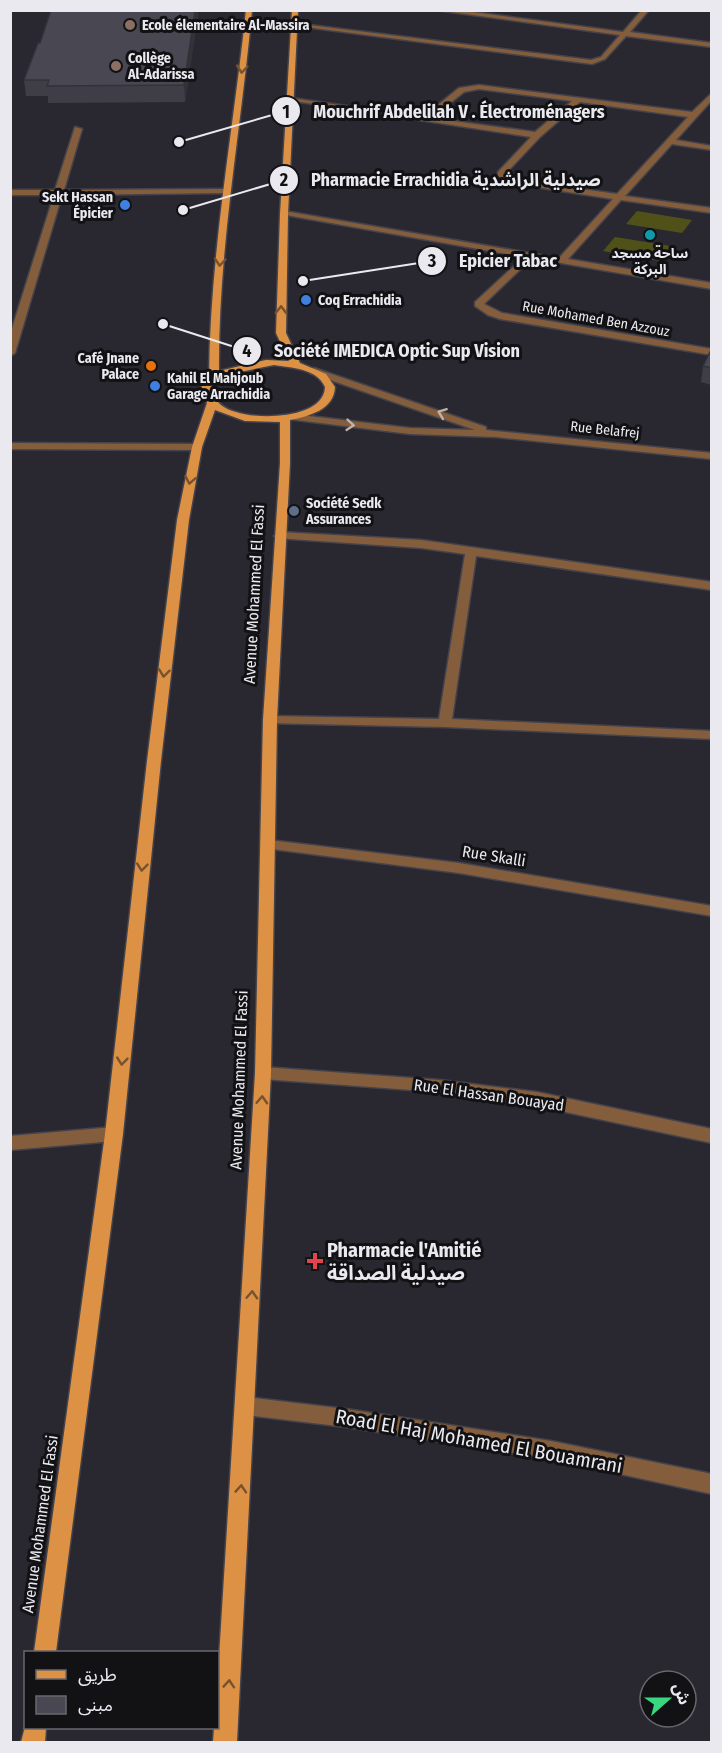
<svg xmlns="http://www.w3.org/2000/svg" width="722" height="1753" viewBox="0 0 722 1753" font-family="'Fira Sans Condensed','Noto Sans Arabic',sans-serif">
  <rect width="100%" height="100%" fill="#292831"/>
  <g fill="#505118">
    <polygon points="637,211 692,220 682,233 626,224"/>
    <polygon points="615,237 671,246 659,261 603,251"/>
  </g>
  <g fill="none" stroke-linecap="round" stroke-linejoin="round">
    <defs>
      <g id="minor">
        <polygon points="436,10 458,10 623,32 642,10 649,10 630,32 712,43 712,47 626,36 605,59 592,64 290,25 293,23 591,60 601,57 620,35"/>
        <path d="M479 85 692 112 712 93V100L676 140 712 146V150L672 144 625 196 712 208V213L621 200 568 259 712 283V289L532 258 484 304 502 313 712 349V355L500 319 488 315 475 306V302L524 257 280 214 284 211 559 258 613 199 516 184 498 176V172L531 137 287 100 291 98 423 117 459 88ZM479 89 572 101 535 132 431 118 464 92ZM580 102 688 117 617 194 518 180 506 173 540 137Z"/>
        <polygon points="75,127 82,129 64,190 226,189 230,191 226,193 62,195 15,353 10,356 10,335 54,195 10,195 10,190 55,190"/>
        <polygon points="314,368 486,427 486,430 712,453 712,459 496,437 410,434 288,419 288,415 292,414 410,428 475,430 310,373 310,369"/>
        <polygon points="10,443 197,444 202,447 197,450 10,449"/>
        <polygon points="280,532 421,540 712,582 712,590 476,556 452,719 712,731 712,739 445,727 265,723 263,720 265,717 270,716 439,719 465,554 421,548 276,538 274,536"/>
        <polygon points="269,840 459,863 712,906 712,916 459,873 264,848 262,845"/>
        <polygon points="263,1067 439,1080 537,1092 712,1129 712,1143 537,1106 439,1092 263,1079 257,1078 255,1073 257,1068"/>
        <polygon points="114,1127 120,1129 123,1134 120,1139 114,1141 10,1150 10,1136"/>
        <polygon points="246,1397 346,1409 551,1441 712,1474 712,1494 551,1459 346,1427 246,1415 239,1412 236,1406 239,1400"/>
      </g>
      <g id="major">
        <path d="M246 10H252C241 131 218 250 219 371L266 360 289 361 276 333 280 214 292 10H298L288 214 286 333 300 363 326 374 335 387C334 410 309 416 290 420V463L277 720 271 1073 237 1742H213L214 1728H218V1674L255 1073 263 720 280 463V422L245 421 215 410 202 447 189 520 161 761 123 1134 56 1652H34L105 1134 147 761 177 520 192 447 207 403 201 393 202 384 209 377C210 254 233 133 246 10ZM274 365C291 368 317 368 325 387 324 419 258 420 236 412 224 409 217 403 211 393L212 385 230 374Z"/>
        <polygon points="26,1723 26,1728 46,1728 45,1742 21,1742"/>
      </g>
    </defs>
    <use href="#minor" stroke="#44434c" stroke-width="3"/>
    <use href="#major" stroke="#44434c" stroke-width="3"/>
    <use href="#minor" fill="#845e3c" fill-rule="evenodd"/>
    <use href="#major" fill="#dd9145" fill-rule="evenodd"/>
  </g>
  <g fill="#3f3e47">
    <polygon points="51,10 197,10 198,15 185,102 48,103 48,96 26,96 24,80 40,43"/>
    <polygon points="711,350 711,385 701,382 703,366"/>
  </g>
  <polygon fill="#333239" points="195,10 197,10 198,15 185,102 184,85"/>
  <g fill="#494852" stroke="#333239" stroke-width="1.5">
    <polygon points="51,10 195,10 184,85 47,86 49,80 24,80 38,43 40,43"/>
    <polygon points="711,350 711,368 703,366"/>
  </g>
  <defs><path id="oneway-chevron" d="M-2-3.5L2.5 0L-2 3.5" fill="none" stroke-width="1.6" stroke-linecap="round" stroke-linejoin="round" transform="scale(1.5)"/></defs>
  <g stroke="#78522d">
    <use href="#oneway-chevron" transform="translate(242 69) rotate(95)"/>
    <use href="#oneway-chevron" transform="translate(220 262) rotate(95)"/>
    <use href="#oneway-chevron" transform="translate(281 310) rotate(-89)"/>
    <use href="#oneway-chevron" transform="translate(190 480) rotate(101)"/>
    <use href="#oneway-chevron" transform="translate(164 673) rotate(97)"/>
    <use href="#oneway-chevron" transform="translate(142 867) rotate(96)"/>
    <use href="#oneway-chevron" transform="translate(122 1061) rotate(96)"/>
    <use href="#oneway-chevron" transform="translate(262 1100) rotate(-87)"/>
    <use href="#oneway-chevron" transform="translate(252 1295) rotate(-87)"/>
    <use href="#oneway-chevron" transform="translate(241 1489) rotate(-86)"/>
    <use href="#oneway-chevron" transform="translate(229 1684) rotate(-86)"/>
  </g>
  <g stroke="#c1b1a7">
    <use href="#oneway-chevron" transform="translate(442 413) rotate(-159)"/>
    <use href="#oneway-chevron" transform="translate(350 425) rotate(5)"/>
  </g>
  <g fill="#8d6e63" stroke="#121215" stroke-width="2">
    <circle cx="130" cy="25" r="6"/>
    <circle cx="116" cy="66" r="6"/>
  </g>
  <g fill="#3f7fe0" stroke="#121215" stroke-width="2">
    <circle cx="125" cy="205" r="6"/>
    <circle cx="306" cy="300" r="6"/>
    <circle cx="155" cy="386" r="6"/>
  </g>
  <circle fill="#0f9aa8" stroke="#121215" stroke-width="2" cx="650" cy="235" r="6"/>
  <circle fill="#e8710a" stroke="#121215" stroke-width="2" cx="151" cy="366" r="6"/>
  <circle fill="#5c6f8a" stroke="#121215" stroke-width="2" cx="294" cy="511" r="6"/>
  <path fill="#e0444e" stroke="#121215" stroke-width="2" d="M312 1252h6v6h6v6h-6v6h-6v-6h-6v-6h6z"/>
  <g text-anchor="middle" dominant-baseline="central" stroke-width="6" stroke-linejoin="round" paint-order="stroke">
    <g font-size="14" font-weight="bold" fill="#e9e9ef" stroke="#121215" text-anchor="start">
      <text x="142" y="25">Ecole élementaire Al-Massira</text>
      <text x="128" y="58">Collège<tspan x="128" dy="16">Al-Adarissa</tspan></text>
      <text x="113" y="197" text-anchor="end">Sekt Hassan<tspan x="113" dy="16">Épicier</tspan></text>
      <text x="650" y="253" text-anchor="middle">ساحة مسجد<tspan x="650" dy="16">البركة</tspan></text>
      <text x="318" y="300">Coq Errachidia</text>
      <text x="139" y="358" text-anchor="end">Café Jnane<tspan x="139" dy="16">Palace</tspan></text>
      <text x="167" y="378">Kahil El Mahjoub<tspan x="167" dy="16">Garage Arrachidia</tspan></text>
      <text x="306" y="503">Société Sedk<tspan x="306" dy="16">Assurances</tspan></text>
    </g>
    <g font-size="14" fill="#e9e9ef" stroke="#121215">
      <text transform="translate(596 319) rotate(10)">Rue Mohamed Ben Azzouz</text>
      <text transform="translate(605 430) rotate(6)">Rue Belafrej</text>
    </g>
    <g font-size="16" fill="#e9e9ef" stroke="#121215">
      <text transform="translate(254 594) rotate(-87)">Avenue Mohammed El Fassi</text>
      <text transform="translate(494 856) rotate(9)">Rue Skalli</text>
      <text transform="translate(239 1080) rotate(-88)">Avenue Mohammed El Fassi</text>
      <text transform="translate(489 1095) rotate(8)">Rue El Hassan Bouayad</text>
      <text transform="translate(40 1524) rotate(-82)">Avenue Mohammed El Fassi</text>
    </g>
    <g font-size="20" font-weight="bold" fill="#e9e9ef" stroke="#121215" text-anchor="start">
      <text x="327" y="1250">Pharmacie l'Amitié<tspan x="327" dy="23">صيدلية الصداقة</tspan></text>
    </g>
    <g font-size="20" fill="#e9e9ef" stroke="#121215">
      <text transform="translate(479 1441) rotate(10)">Road El Haj Mohamed El Bouamrani</text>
    </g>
  </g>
  <path fill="none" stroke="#e9e9ef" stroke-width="2" d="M179 142L286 111M183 210L284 180M303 281L432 261M163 324L247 351"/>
  <g fill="#e9e9ef" stroke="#121215" stroke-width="2">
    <circle cx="179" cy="142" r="6"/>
    <circle cx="183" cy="210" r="6"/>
    <circle cx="303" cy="281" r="6"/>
    <circle cx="163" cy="324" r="6"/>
    <circle cx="286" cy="111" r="15"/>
    <circle cx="284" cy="180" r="15"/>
    <circle cx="432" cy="261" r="15"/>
    <circle cx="247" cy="351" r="15"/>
  </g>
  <g font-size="18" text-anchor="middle" font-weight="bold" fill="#111">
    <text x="286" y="118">1</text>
    <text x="284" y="186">2</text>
    <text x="432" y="267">3</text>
    <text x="247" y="357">4</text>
  </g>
  <g font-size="18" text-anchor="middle" font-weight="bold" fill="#e9e9ef" stroke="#121215" stroke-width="6" stroke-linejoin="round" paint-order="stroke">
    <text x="459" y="118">Mouchrif Abdelilah V . Électroménagers</text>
    <text x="456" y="186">Pharmacie Errachidia صيدلية الراشدية</text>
    <text x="508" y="267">Epicier Tabac</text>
    <text x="397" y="357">Société IMEDICA Optic Sup Vision</text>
  </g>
  <rect width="722" height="1753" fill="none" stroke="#e9e9ef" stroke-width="24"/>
  <rect x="24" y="1651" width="195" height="78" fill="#121215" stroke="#68686c" stroke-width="1.5"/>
  <rect x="36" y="1670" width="30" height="9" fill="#dd9145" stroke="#68686c" stroke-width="1.5"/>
  <text x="78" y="1681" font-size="18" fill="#e9e9ef">طريق</text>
  <rect x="36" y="1696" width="30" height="18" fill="#494852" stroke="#68686c" stroke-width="1.5"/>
  <text x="78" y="1711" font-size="18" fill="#e9e9ef">مبنى</text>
  <g transform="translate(668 1699) rotate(69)"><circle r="28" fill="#121215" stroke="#68686c" stroke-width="1.5"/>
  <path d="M0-4.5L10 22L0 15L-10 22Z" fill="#37d880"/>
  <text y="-9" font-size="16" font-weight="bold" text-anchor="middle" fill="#e9e9ef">ش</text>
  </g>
</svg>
